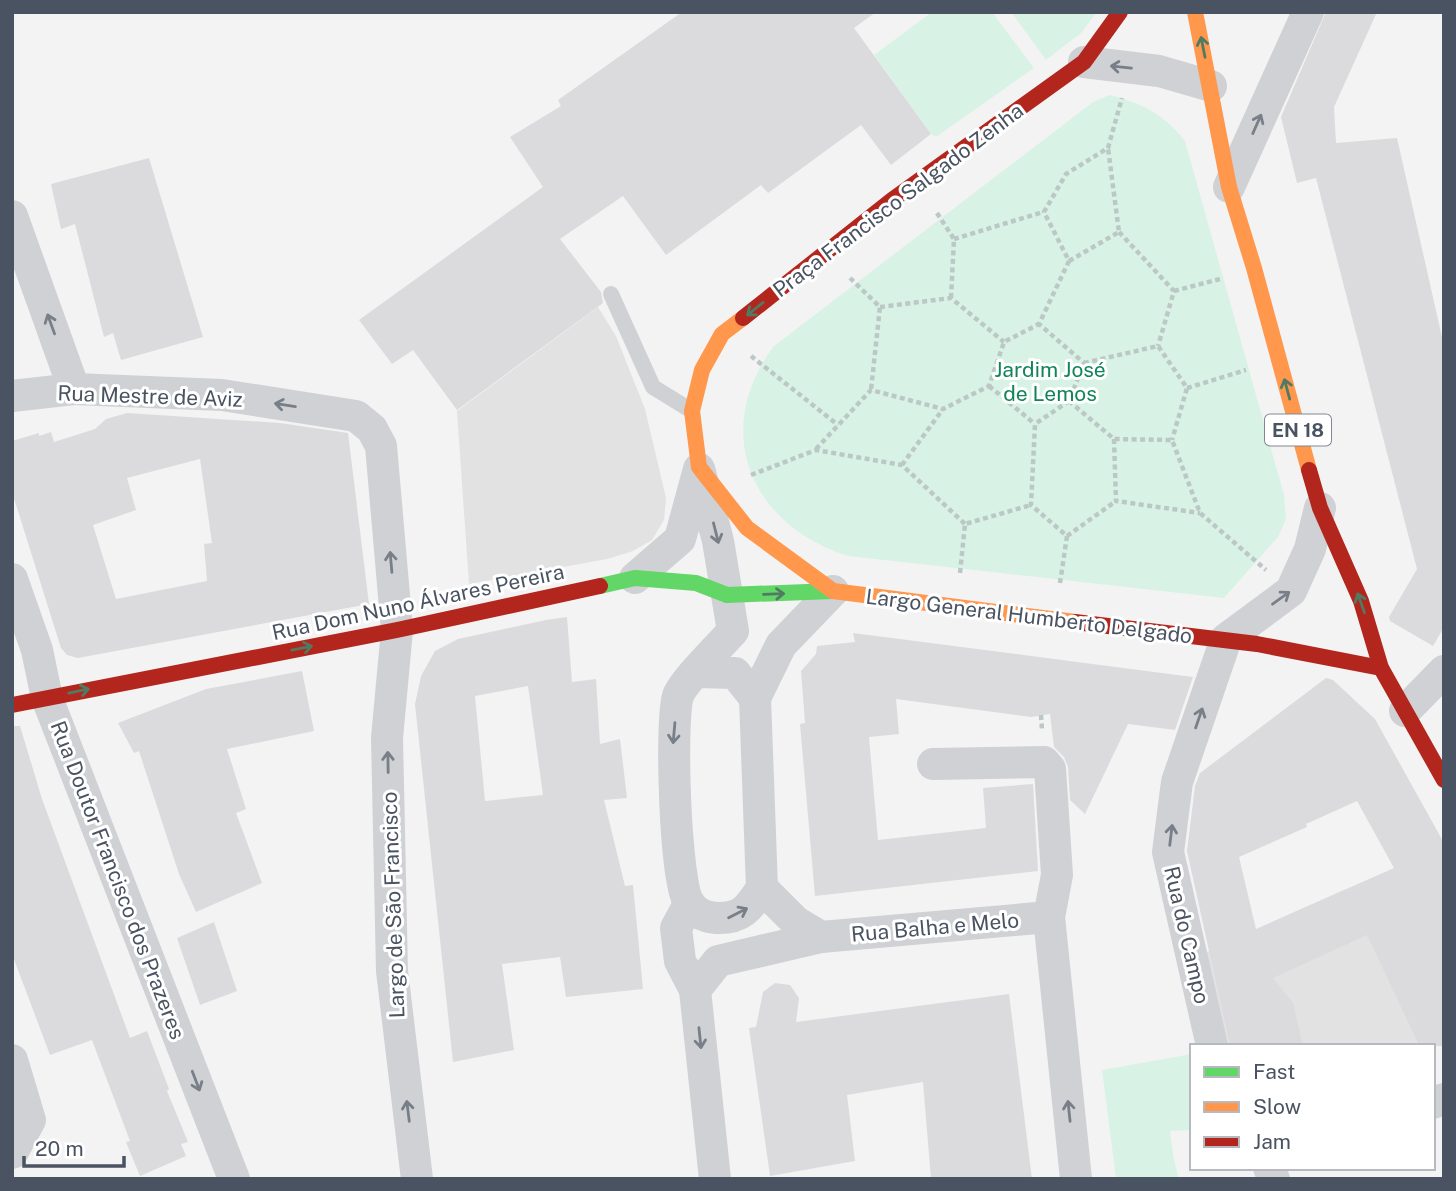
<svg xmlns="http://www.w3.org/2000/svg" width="1456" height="1191" viewBox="0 0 1456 1191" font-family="'Public Sans',sans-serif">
  <rect width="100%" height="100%" fill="#f4f3f3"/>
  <g fill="#e2e2e3">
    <polygon points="598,307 616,336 645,409 666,498 664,520 652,540 633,551 607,559 469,584 457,411"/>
    <polygon points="1346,889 1419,1046 1225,1046 1204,953"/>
  </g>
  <g fill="#d8f3e5">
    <polygon points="932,12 992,12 1034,68 936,137 931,134 874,55"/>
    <polygon points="1011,12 1097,12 1081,33 1046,60"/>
    <path d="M1109 95C1142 103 1164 114 1185 141L1284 495 1286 519 1278 537 1224 598 848 556C751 526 710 431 774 346L1093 102Z"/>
    <polygon points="1192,1054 1192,1130 1170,1131 1174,1160 1179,1179 1116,1179 1102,1070"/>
  </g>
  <g fill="#dbdbdd" fill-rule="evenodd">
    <polygon points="682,12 876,12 854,28 931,134 891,165 861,125 768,193 761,185 666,255 623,196 560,239 601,292 603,303 457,410 413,350 392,364 359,320 543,187 510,137 561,106 558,100"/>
    <polygon points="1326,12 1377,12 1334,107 1336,143 1397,138 1444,346 1444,627 1433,646 1390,621 1389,617 1417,569 1316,178 1297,183 1281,117"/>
    <polygon points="149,158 203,337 121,360 113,333 104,337 75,224 61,229 51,184"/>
    <path d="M127 413 280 423 348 433 369 604 78 658 67 655 61 648 12 492V441L39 433V436L51 432 54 442 95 429 106 419ZM200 459 212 543 204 544 207 581 116 599 93 525 136 510 127 478Z"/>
    <path d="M567 617 572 682 596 679 600 744 620 739 627 798 604 800 625 886 633 885 643 989 566 997 560 957 502 964 514 1050 453 1062 415 704 421 676 435 651 458 639 546 620ZM528 686 543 795 485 801 475 696Z"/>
    <polygon points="853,633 1131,669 1193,677 1175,730 1128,724 1085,814 1070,800 1068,767 1064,757 1054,747 1050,714 1031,717 896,699 899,734 869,737 878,840 986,828 983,788 1033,784 1038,871 815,896 800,724 805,723 801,671 816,654 817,646 855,642"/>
    <polygon points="302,671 314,731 227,749 246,809 236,813 262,883 196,912 179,874 139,751 134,753 118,723 206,689"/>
    <path d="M1326 678 1333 680 1375 719 1444 843V1046H1419L1367 935 1273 978 1293 1003 1303 1046H1230L1187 851 1195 786 1200 773ZM1357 801 1394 868 1256 929 1239 857 1307 827 1306 824Z"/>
    <polygon points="12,726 20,726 42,799 130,1038 147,1031 169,1089 167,1091 188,1142 181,1144 186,1156 140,1176 126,1142 130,1141 92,1040 50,1055 12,954"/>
    <polygon points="214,922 237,991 200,1005 177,938"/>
    <polygon points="775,983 790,985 799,998 796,1022 1009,994 1032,1179 931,1179 923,1082 847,1095 855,1161 770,1176 749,1028 756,1027 763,992"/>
  </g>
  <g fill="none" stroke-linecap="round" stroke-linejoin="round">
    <g stroke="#bcc8c6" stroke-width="4.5" stroke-dasharray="5 3.5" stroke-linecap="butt">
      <polyline points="937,213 954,239 951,298"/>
      <polyline points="1119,232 1174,291 1158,346"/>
      <polyline points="954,239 1043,212"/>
      <polyline points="1069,261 1119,232 1108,148"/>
      <polyline points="850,278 880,307 871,390"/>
      <polyline points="1174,291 1220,279"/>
      <polyline points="880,307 951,298 1004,342"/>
      <polyline points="751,356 838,425"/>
      <polyline points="1084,363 1158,346 1187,388 1172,440"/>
      <polyline points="989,386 1035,424"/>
      <polyline points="1187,388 1246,370"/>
      <polyline points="1069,401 1114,439 1172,440 1200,513 1266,570"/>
      <polyline points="1114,439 1116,501 1200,513"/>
      <polyline points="816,449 871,390 943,409 989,386 1004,342 1039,324"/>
      <polyline points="902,465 943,409"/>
      <polyline points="751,475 816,450 902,465 965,524"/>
      <polyline points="1067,536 1116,501"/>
      <polyline points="960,573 965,524 1031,505"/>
      <polyline points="1060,583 1067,536 1031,505 1035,424 1069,401 1084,363 1039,324 1069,261 1044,212 1066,174 1108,148 1122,98"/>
      <polyline points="1041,715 1042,730"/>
    </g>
    <polyline stroke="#cfd1d4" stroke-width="16" points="611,294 653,387 692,411"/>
    <g stroke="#cfd1d4" stroke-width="32">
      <polyline points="1084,62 1159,71 1211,86"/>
      <polyline points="1229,187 1308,12"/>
      <polyline points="12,216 74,389"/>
      <polyline points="12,396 74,389 222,395 356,416 372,429 381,446 397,630 387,738 392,971 417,1179"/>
      <polyline points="635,578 680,539 699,469"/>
      <polyline points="12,579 37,650 47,698 234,1179"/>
      <path d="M697 672 735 673 755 698 762 888C749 908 742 919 716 918 706 917 695 913 689 903 675 883 670 723 678 696 682 683 722 643 733 631L718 541 700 472"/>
      <polyline points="755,698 781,645 833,591"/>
      <polyline points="1405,711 1444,671"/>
      <polyline points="933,764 1044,762 1050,769 1057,875 1049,917 1076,1179"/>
      <polyline points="762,888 796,922 821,937"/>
      <polyline points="689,904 676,928 680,961 695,990 715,1179"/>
      <polyline points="695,990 718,961 821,937 1049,917"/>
      <polyline points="1212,1046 1168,852 1177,782 1226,639 1291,591 1310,549 1320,508"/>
      <polyline points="12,1060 30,1120 12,1153"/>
      <polyline points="1433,1103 1444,1099"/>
      <polyline points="1269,1168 1274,1179"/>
    </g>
    <polyline stroke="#63d668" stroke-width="16" points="600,586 635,578 696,583 727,595 833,591"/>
    <g stroke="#ff974d" stroke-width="16">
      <polyline points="1195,12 1229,187 1254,268 1309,470"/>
      <polyline points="743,318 722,334 702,370 692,411 699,467 747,528 833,591 1075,622"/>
    </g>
    <g stroke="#b3261e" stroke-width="16">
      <polyline points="743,318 892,200 1084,62 1120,12"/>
      <polyline points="1309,470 1320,508 1361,601 1381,668 1444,780"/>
      <polyline points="1075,622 1257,644 1381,668"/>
      <polyline points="12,705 397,630 600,586"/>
    </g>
  </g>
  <defs><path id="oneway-shaft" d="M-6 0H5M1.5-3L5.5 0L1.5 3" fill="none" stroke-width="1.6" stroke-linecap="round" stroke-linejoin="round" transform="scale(1.75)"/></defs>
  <g stroke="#517a63">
    <use href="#oneway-shaft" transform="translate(1203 47) rotate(-101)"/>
    <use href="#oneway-shaft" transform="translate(755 309) rotate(141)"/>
    <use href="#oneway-shaft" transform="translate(1287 389) rotate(-105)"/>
    <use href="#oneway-shaft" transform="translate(774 594) rotate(-2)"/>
    <use href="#oneway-shaft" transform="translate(1361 603) rotate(-110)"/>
    <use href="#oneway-shaft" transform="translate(302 648) rotate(-11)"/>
    <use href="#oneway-shaft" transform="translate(79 691) rotate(-12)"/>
  </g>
  <g stroke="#787f89">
    <use href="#oneway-shaft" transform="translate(1121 67) rotate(-174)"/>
    <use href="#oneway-shaft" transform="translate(1257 124) rotate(-66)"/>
    <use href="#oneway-shaft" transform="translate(51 324) rotate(-110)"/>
    <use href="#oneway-shaft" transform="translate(285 405) rotate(-171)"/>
    <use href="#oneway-shaft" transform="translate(716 533) rotate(76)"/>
    <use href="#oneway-shaft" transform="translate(391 562) rotate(-95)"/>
    <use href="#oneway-shaft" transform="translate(1281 598) rotate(-36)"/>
    <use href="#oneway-shaft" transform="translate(1199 718) rotate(-71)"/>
    <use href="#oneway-shaft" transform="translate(674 733) rotate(95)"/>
    <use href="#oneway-shaft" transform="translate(388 762) rotate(-91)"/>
    <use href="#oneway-shaft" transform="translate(1171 835) rotate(-83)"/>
    <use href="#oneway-shaft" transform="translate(738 913) rotate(-27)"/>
    <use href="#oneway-shaft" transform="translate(700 1038) rotate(84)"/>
    <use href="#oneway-shaft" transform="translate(196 1081) rotate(69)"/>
    <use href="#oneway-shaft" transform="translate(408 1111) rotate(-97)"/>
    <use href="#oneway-shaft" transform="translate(1069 1111) rotate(-96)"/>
  </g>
  <g text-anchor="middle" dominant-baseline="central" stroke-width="6" stroke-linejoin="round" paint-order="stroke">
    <rect fill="#fff" stroke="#808790" stroke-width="2" x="1265" y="414.5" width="66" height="31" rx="5"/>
    <g font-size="19" font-weight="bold" fill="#495361">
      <text x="1298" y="430">EN 18</text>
    </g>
    <g font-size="21" fill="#495361" stroke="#fff">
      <text transform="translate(898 200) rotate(-37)">Praça Francisco Salgado Zenha</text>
      <text transform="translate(150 396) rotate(2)">Rua Mestre de Aviz</text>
      <text transform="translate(418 602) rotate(-12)">Rua Dom Nuno Álvares Pereira</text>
      <text transform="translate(1029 616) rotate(7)">Largo General Humberto Delgado</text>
      <text transform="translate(118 880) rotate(69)">Rua Doutor Francisco dos Prazeres</text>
      <text transform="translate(393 905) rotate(-92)">Largo de São Francisco</text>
      <text transform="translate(935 927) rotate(-5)">Rua Balha e Melo</text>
      <text transform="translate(1187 935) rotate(77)">Rua do Campo</text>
    </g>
    <g font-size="21" fill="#12845a" stroke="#fff">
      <text x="1050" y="369">Jardim José<tspan x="1050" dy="24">de Lemos</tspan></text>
    </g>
  </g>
  <rect width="1456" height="1191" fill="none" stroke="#495361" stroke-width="28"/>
  <rect x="1190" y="1044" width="245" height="126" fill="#ffffff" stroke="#b6bac0" stroke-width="2"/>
  <rect x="1204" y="1067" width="35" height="10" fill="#63d668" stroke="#b6bac0" stroke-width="2"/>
  <text x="1253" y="1079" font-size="21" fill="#495361">Fast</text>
  <rect x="1204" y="1102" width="35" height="10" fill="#ff974d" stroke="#b6bac0" stroke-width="2"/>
  <text x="1253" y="1114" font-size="21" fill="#495361">Slow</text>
  <rect x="1204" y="1137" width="35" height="10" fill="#b3261e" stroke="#b6bac0" stroke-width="2"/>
  <text x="1253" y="1149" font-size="21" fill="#495361">Jam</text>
  <path d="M24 1156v10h100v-10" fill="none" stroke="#495361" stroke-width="3.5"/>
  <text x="35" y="1156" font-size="21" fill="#495361" stroke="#ffffff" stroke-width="5" paint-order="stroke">20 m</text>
</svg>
